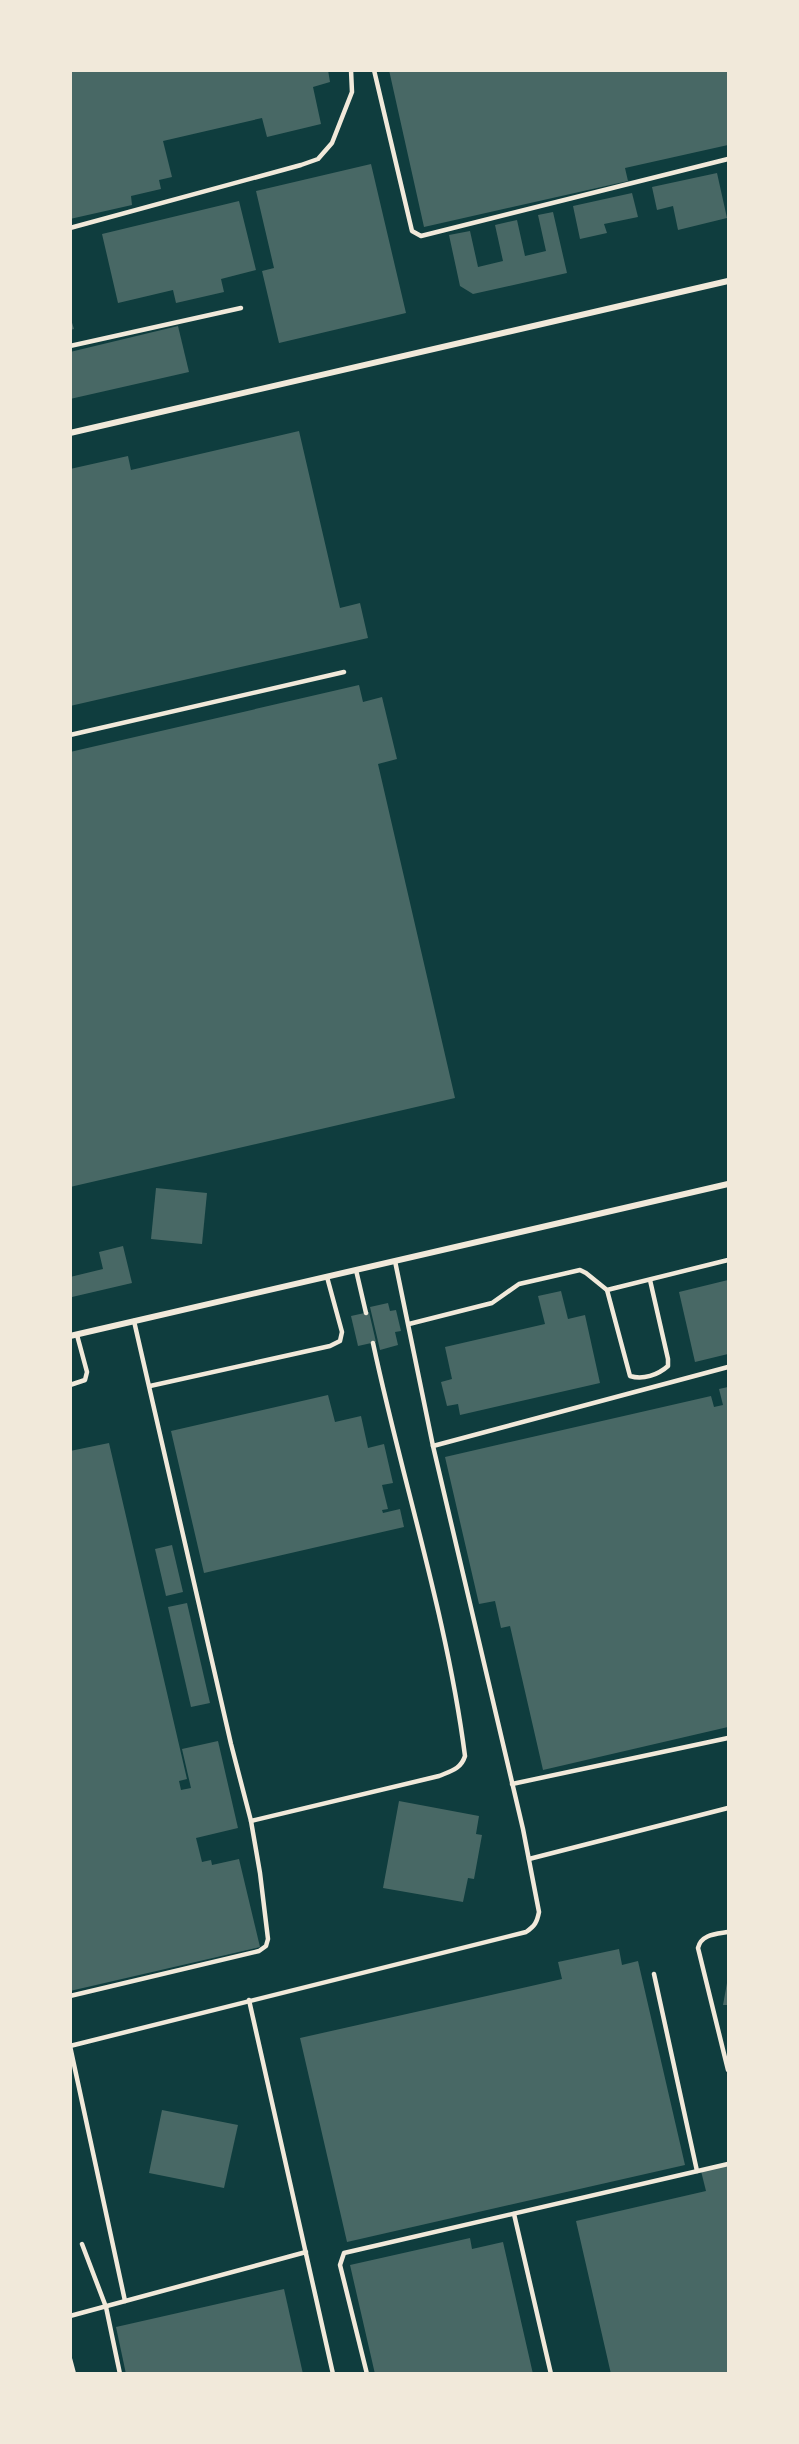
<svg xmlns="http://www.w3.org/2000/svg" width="799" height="2444" viewBox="0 0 799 2444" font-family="'DM Sans',sans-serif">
  <rect width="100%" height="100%" fill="#0f3d3e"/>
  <g fill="#486865">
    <polygon points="70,70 328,70 330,82 313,87 321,124 267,137 262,118 163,141 172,177 159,180 161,189 131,196 132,205 70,219"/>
    <polygon points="389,70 728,70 728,145 625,168 628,181 424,227"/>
    <polygon points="371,164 406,313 279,343 262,271 274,268 256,191"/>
    <polygon points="717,173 727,218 678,230 673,206 657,210 652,187"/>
    <polygon points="632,193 638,217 604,224 607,233 580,239 573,206"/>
    <polygon points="239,201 256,270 221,279 224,292 176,303 173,290 118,303 102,234"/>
    <polygon points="553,212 567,273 473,294 460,286 449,235 470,231 478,267 503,261 495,225 517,220 525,256 546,251 538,215"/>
    <polygon points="70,316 74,329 70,330"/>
    <polygon points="178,326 189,372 70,399 70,352"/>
    <polygon points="299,431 340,608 360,603 368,638 70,706 70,469 128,456 131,470"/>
    <polygon points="359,685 363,702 382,697 397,759 378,764 455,1098 70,1187 70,752"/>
    <polygon points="156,1188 207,1193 202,1244 151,1239"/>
    <polygon points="123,1246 132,1283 72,1297 70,1277 103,1269 99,1252"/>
    <polygon points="728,1280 728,1354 695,1362 679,1292"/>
    <polygon points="561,1291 568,1319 585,1315 600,1383 460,1415 458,1404 447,1406 441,1382 452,1379 445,1347 545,1324 538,1296"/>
    <polygon points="388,1303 390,1311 396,1310 401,1331 395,1332 398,1345 380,1350 370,1307"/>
    <polygon points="369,1312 376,1342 358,1346 351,1316"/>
    <polygon points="728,1387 728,1727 543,1770 510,1626 501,1628 495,1601 479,1604 445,1457 711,1396 714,1407 723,1405 719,1389"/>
    <polygon points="328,1395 335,1422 361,1416 368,1448 384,1444 393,1483 382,1485 388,1509 382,1510 383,1513 400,1509 404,1527 204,1573 171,1431"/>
    <polygon points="109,1443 187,1779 179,1781 181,1790 191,1788 182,1749 218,1741 238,1828 196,1838 202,1862 211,1860 212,1865 239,1859 260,1947 70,1991 70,1451"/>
    <polygon points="172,1545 183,1592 166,1596 155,1549"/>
    <polygon points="187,1603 210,1703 191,1707 168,1607"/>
    <polygon points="399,1801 479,1816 476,1834 482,1835 474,1879 468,1878 463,1902 383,1888"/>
    <polygon points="619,1949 622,1965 638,1961 685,2165 347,2242 300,2038 562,1979 558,1962"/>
    <polygon points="727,1983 728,1984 728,2005 723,2005"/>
    <polygon points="162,2110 238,2125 224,2188 149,2173"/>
    <polygon points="728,2165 728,2374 611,2374 576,2221 706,2191 701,2171"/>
    <polygon points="470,2238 472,2249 503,2242 533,2374 375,2374 350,2265"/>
    <polygon points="284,2289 303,2374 126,2374 116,2327"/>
  </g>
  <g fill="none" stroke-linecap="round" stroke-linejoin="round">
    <g stroke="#f1e9da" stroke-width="4.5">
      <polyline points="374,70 412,231 421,236 728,159"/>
      <polyline points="70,228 301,165 318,159 332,143 352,92 351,70"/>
      <polyline points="70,346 241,308"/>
      <polyline points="70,735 344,672"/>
      <polyline points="356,1270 366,1313"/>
      <path d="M607 1290 630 1376C643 1380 658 1375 668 1366V1359L650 1280"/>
      <polyline points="409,1324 492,1303 519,1284 580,1270 586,1273 607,1290 728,1260"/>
      <polyline points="70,1385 85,1380 87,1372 77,1335"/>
      <polyline points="150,1386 330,1346 340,1341 342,1332 327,1277"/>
      <polyline points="433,1446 728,1367"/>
      <polyline points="512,1784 728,1738"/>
      <path d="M251 1821 439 1776C451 1771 461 1769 465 1756 447 1616 402 1480 373 1343"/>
      <polyline points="529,1859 728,1808"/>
      <path d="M728 1932C717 1934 701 1934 698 1948L728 2070"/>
      <polyline points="654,1974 697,2171"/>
      <polyline points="70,1996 259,1951 266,1946 268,1939 260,1873 251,1821 231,1744 134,1321"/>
      <polyline points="249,2000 333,2374"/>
      <path d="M70 2046 526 1932C535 1926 537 1922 539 1912L523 1829 433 1446 395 1261"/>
      <polyline points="70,2046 125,2301"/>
      <polyline points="514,2214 551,2374"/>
      <polyline points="82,2244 106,2307 120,2374"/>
      <polyline points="70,2316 306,2252"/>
      <polyline points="70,2359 74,2374"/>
      <polyline points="367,2374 340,2265 344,2253 728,2164"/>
    </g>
    <g stroke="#f1e9da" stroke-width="6">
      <polyline points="70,433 728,281"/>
      <polyline points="70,1336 728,1184"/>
    </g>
  </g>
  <rect width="799" height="2444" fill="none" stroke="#f1e9da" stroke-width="144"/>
</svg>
